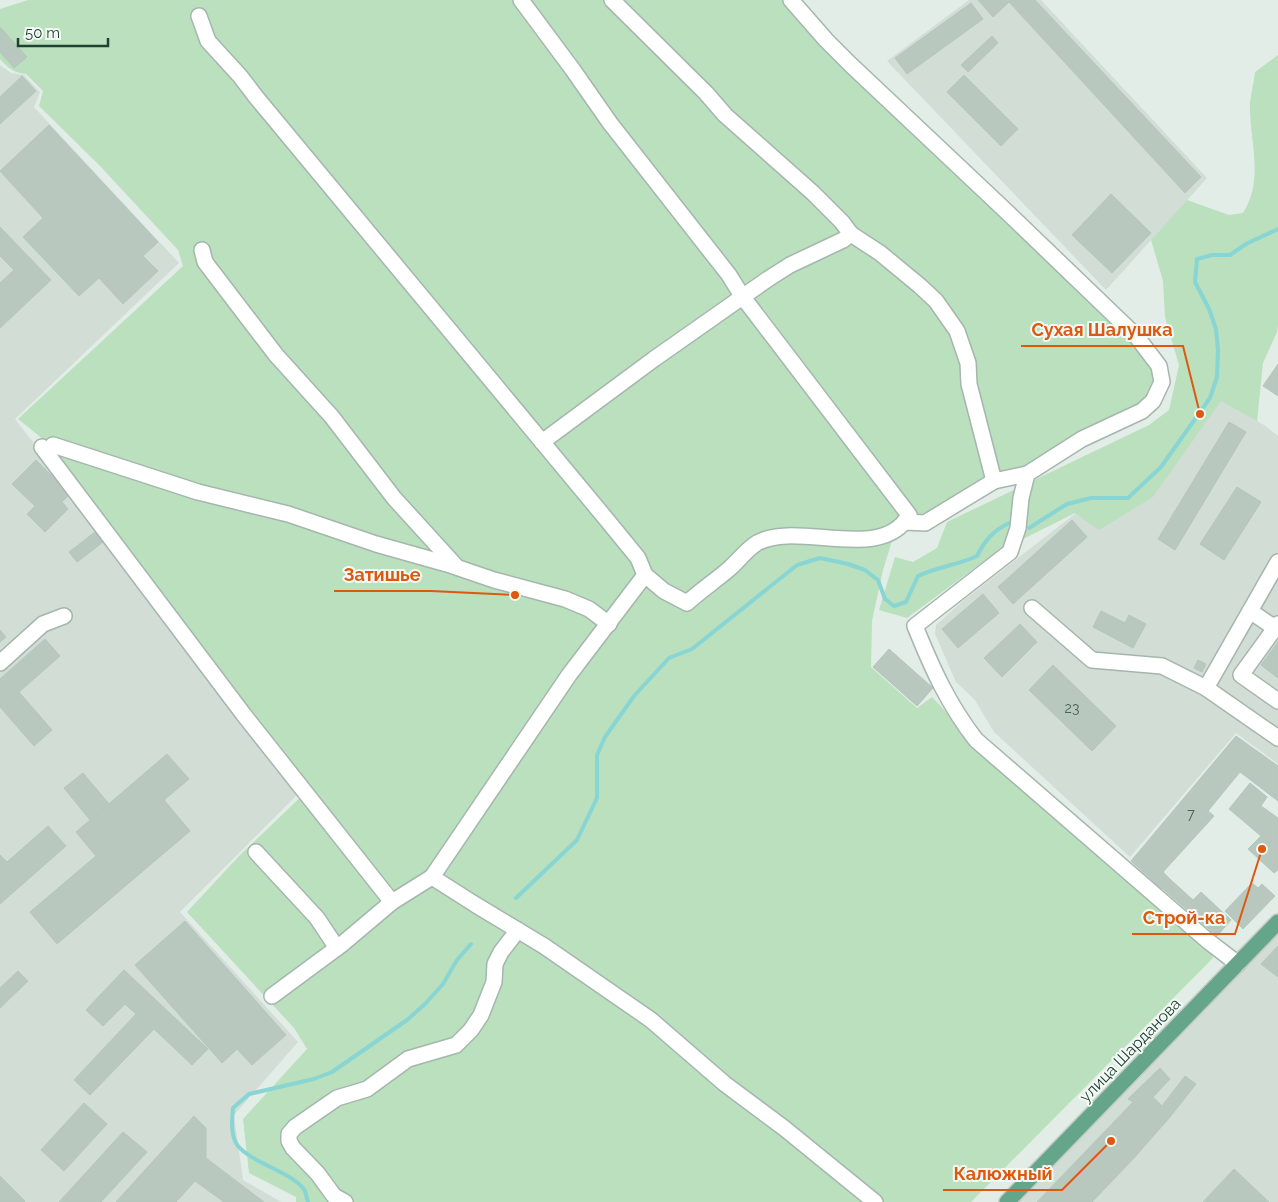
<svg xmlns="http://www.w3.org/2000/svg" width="1278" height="1202" viewBox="0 0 1278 1202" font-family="Raleway,sans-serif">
  <rect width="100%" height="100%" fill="#e3ede7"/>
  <g fill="#d1ddd5">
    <polygon points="969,0 1041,0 1207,178 1106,290 887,61"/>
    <polygon points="0,65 11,73 24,75 40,92 34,107 179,263 15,419 303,789 180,912 298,1042 234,1115 243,1180 281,1202 0,1202"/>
    <polygon points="1221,400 1264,425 1278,436 1278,764 1236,733 1130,857 994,732 975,700 956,682 935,634 936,625 964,600 1076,513 1153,497"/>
    <polygon points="1278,922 1278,1202 1007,1202"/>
  </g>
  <g fill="#bae0be">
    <path d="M28 0H795L1158 362 1151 407 910 524 892 541 883 570 872 621 871 667 917 708 932 697 977 744 1210 948 1213 958 971 1202H296V1197L249 1173 243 1119 307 1049 294 1028 187 912 239 856 309 789 44 440 18 419 183 266 178 250 100 166 39 106 43 91 26 74C14 73 8 68 0 59V9Z"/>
    <path d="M1278 55V324L1277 332 1263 363 1257 421 1221 401 1153 497 1099 530 1075 513 995 553 907 618 879 610 895 557 913 562 937 548 947 522 1149 425 1169 410 1179 365 1165 317 1163 281 1151 240 1187 200 1229 215 1243 213C1265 179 1249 140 1250 103 1251 93 1254 82 1255 72Z"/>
  </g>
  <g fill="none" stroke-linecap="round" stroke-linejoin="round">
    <g stroke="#88d5d3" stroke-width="4">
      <polyline points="1029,528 1067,504 1091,498 1128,498 1161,467 1210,398 1217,377 1218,350 1216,329 1209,309 1195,282 1197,259 1212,255 1230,255 1246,244 1278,229"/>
      <path d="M516 898 577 840 597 798V755L605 737 634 696 669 658 692 649 797 565 820 558 848 564 865 570 878 580 885 599 894 606 906 602 918 576C937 567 958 565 977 556 985 540 993 531 1009 523"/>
      <path d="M308 1202C307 1199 306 1194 305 1191 296 1174 252 1163 238 1146 230 1136 232 1119 233 1108L249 1094 314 1079 332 1072 407 1020 425 1004 443 984 457 960 471 944"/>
    </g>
  </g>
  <g fill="#b8c8bf" stroke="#b4c7bc">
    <polygon points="978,0 1035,0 1201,177 1185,193 1009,2 993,17"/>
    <polygon points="971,3 983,19 907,74 895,58"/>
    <polygon points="0,27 27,57 14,68 0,52"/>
    <polygon points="992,36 998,43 968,72 961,65"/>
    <polygon points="964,75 1018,129 1001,146 947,92"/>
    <polygon points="22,76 36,91 0,124 0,97"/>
    <polygon points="49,125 158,242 143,256 158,271 123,304 99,278 79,296 23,237 43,218 0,171"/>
    <polygon points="1111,194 1151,233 1112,273 1072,235"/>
    <polygon points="0,227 51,280 0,328 0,283 14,270 0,256"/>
    <polygon points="1278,364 1278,396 1263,386"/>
    <polygon points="1229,422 1246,432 1175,550 1158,539"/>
    <polygon points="36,460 70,494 62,502 68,509 45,532 27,514 35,506 12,484"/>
    <polygon points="1237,487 1261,502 1224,560 1200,544"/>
    <polygon points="1072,520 1087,537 1013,604 998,587"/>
    <polygon points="99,529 107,539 77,562 69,552"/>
    <polygon points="983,594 999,613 958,648 942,629"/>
    <polygon points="1101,611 1125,623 1129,615 1146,624 1133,648 1093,627"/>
    <polygon points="1020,624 1037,642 1002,677 984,658"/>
    <polygon points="0,630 6,637 0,642"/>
    <polygon points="45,639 60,656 19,692 52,730 34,746 0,707 0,679"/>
    <polygon points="1278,642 1278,678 1261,665"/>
    <polygon points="889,649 933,688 917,706 873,667"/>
    <polygon points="1198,660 1206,664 1202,672 1194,668"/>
    <polygon points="1053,665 1116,726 1092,751 1029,690"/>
    <polygon points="1236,736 1278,766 1278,801 1240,772 1208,811 1214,816 1163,872 1171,880 1162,889 1131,861"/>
    <polygon points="167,754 189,779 164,800 190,831 57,944 30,912 96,856 76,832"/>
    <polygon points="83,773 109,804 90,820 64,788"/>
    <polygon points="1250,783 1267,797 1261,806 1278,818 1278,870 1274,873 1248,849 1261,836 1229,809"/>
    <polygon points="48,826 66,846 0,904 0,855 7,862"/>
    <polygon points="1171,880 1193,900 1201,892 1231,920 1217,936 1163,889"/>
    <polygon points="1252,883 1258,888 1262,884 1275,896 1243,929 1225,911"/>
    <polygon points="185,921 286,1035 252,1065 237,1049 222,1063 135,965"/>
    <polygon points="1278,946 1278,977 1261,964"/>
    <polygon points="124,970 208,1049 192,1065 154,1029 90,1095 74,1080 136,1014 125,1004 103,1026 86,1010"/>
    <polygon points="18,971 28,981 0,1008 0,988"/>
    <polygon points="1160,1068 1170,1079 1153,1097 1162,1106 1185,1076 1196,1084 1170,1117 1134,1158 1092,1202 1085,1202 1074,1193 1066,1202 1037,1202 1133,1102 1128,1099"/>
    <polygon points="84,1103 107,1124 64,1171 41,1150"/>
    <polygon points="194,1116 206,1128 206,1158 264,1202 224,1202 195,1181 176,1202 116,1202"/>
    <polygon points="123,1132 147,1152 101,1202 59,1202"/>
    <polygon points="1234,1169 1269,1202 1203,1202"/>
    <polygon points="0,1176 25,1201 24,1202 0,1202"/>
    <polygon points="1074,1193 1085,1202 1066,1202"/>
  </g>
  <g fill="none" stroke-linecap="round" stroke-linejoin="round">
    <defs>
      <g id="minor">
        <path d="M521 0 573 70 610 123 729 275 742 296 909 515C882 564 797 520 757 543 747 549 738 561 729 569 715 581 700 591 687 603L664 591 645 575"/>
        <path d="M791 0 826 40 851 65 1007 212 1137 337 1159 366 1162 382 1153 401 1142 411 1082 439 1027 474 1021 498 1018 528 1010 552 915 626C932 668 948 704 976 740L1208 941 1238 964"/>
        <polyline points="199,16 208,41 240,76 256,97 607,520 638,558 645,575 569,675 432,877 476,905 544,946 651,1020 725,1084 784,1128 875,1202"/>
        <polyline points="851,234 880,253 920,286 936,301 957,331 968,363 969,384 994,481 1027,474"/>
        <polyline points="202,250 205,262 276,355 332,417 394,498 455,565"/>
        <polyline points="542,442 654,359 768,279 790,265 843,240 851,234 842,222 813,193 725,115 706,93 612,0"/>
        <polyline points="53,445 198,492 288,514 376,544 447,564 494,580 565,599 589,609 609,624"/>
        <polyline points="42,447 244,715 392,902 432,877"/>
        <polyline points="905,522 925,523 994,481"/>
        <polyline points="1278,562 1206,688 1278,738"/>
        <polyline points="1032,608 1092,660 1162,666 1206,688"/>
        <polyline points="1250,611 1275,628"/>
        <polyline points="1278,624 1241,675 1278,701"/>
        <polyline points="0,663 43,624 64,616"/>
        <polyline points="256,852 317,918 337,948"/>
        <polyline points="272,996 341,945 392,902"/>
        <polyline points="345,1202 334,1196 318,1174 293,1148 289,1141 289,1134 295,1127 337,1098 367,1089 408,1059 456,1045 471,1030 481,1015 494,982 495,964 501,952 518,930"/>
      </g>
      <polyline id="major" points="1007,1202 1278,922"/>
    </defs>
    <use href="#minor" stroke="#a5b6ad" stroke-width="18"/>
    <use href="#major" stroke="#c1cac6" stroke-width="18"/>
    <use href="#minor" stroke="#fff" stroke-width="15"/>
    <use href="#major" stroke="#65a589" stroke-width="15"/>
  </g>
  <g text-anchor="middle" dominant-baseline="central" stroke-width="4" stroke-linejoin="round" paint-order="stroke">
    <g font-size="14" fill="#476255">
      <text x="1072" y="708">23</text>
      <text x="1191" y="814">7</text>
    </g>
    <g font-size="16" fill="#214032" stroke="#f3faf5">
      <text transform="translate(1130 1050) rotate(-46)">улица Шарданова</text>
    </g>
  </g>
  <path fill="none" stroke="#de580e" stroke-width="2" d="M1200 414L1183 346H1021M515 595L431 591H334M1262 849L1235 934H1132M1111 1141L1062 1190H943"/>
  <g fill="#de580e" stroke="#f3faf5" stroke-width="2">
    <circle cx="1200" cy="414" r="5"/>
    <circle cx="515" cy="595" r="5"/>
    <circle cx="1262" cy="849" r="5"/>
    <circle cx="1111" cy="1141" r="5"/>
  </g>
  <g font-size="18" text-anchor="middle" font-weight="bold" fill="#de580e" stroke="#f3faf5" stroke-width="4" stroke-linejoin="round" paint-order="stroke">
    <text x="1102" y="336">Сухая Шалушка</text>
    <text x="382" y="581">Затишье</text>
    <text x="1184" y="924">Строй-ка</text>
    <text x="1003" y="1180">Калюжный</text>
  </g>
  <path d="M18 38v8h90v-8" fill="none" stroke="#214032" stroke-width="2.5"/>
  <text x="25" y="38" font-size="15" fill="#214032" stroke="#f3faf5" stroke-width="4" paint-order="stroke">50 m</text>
</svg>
